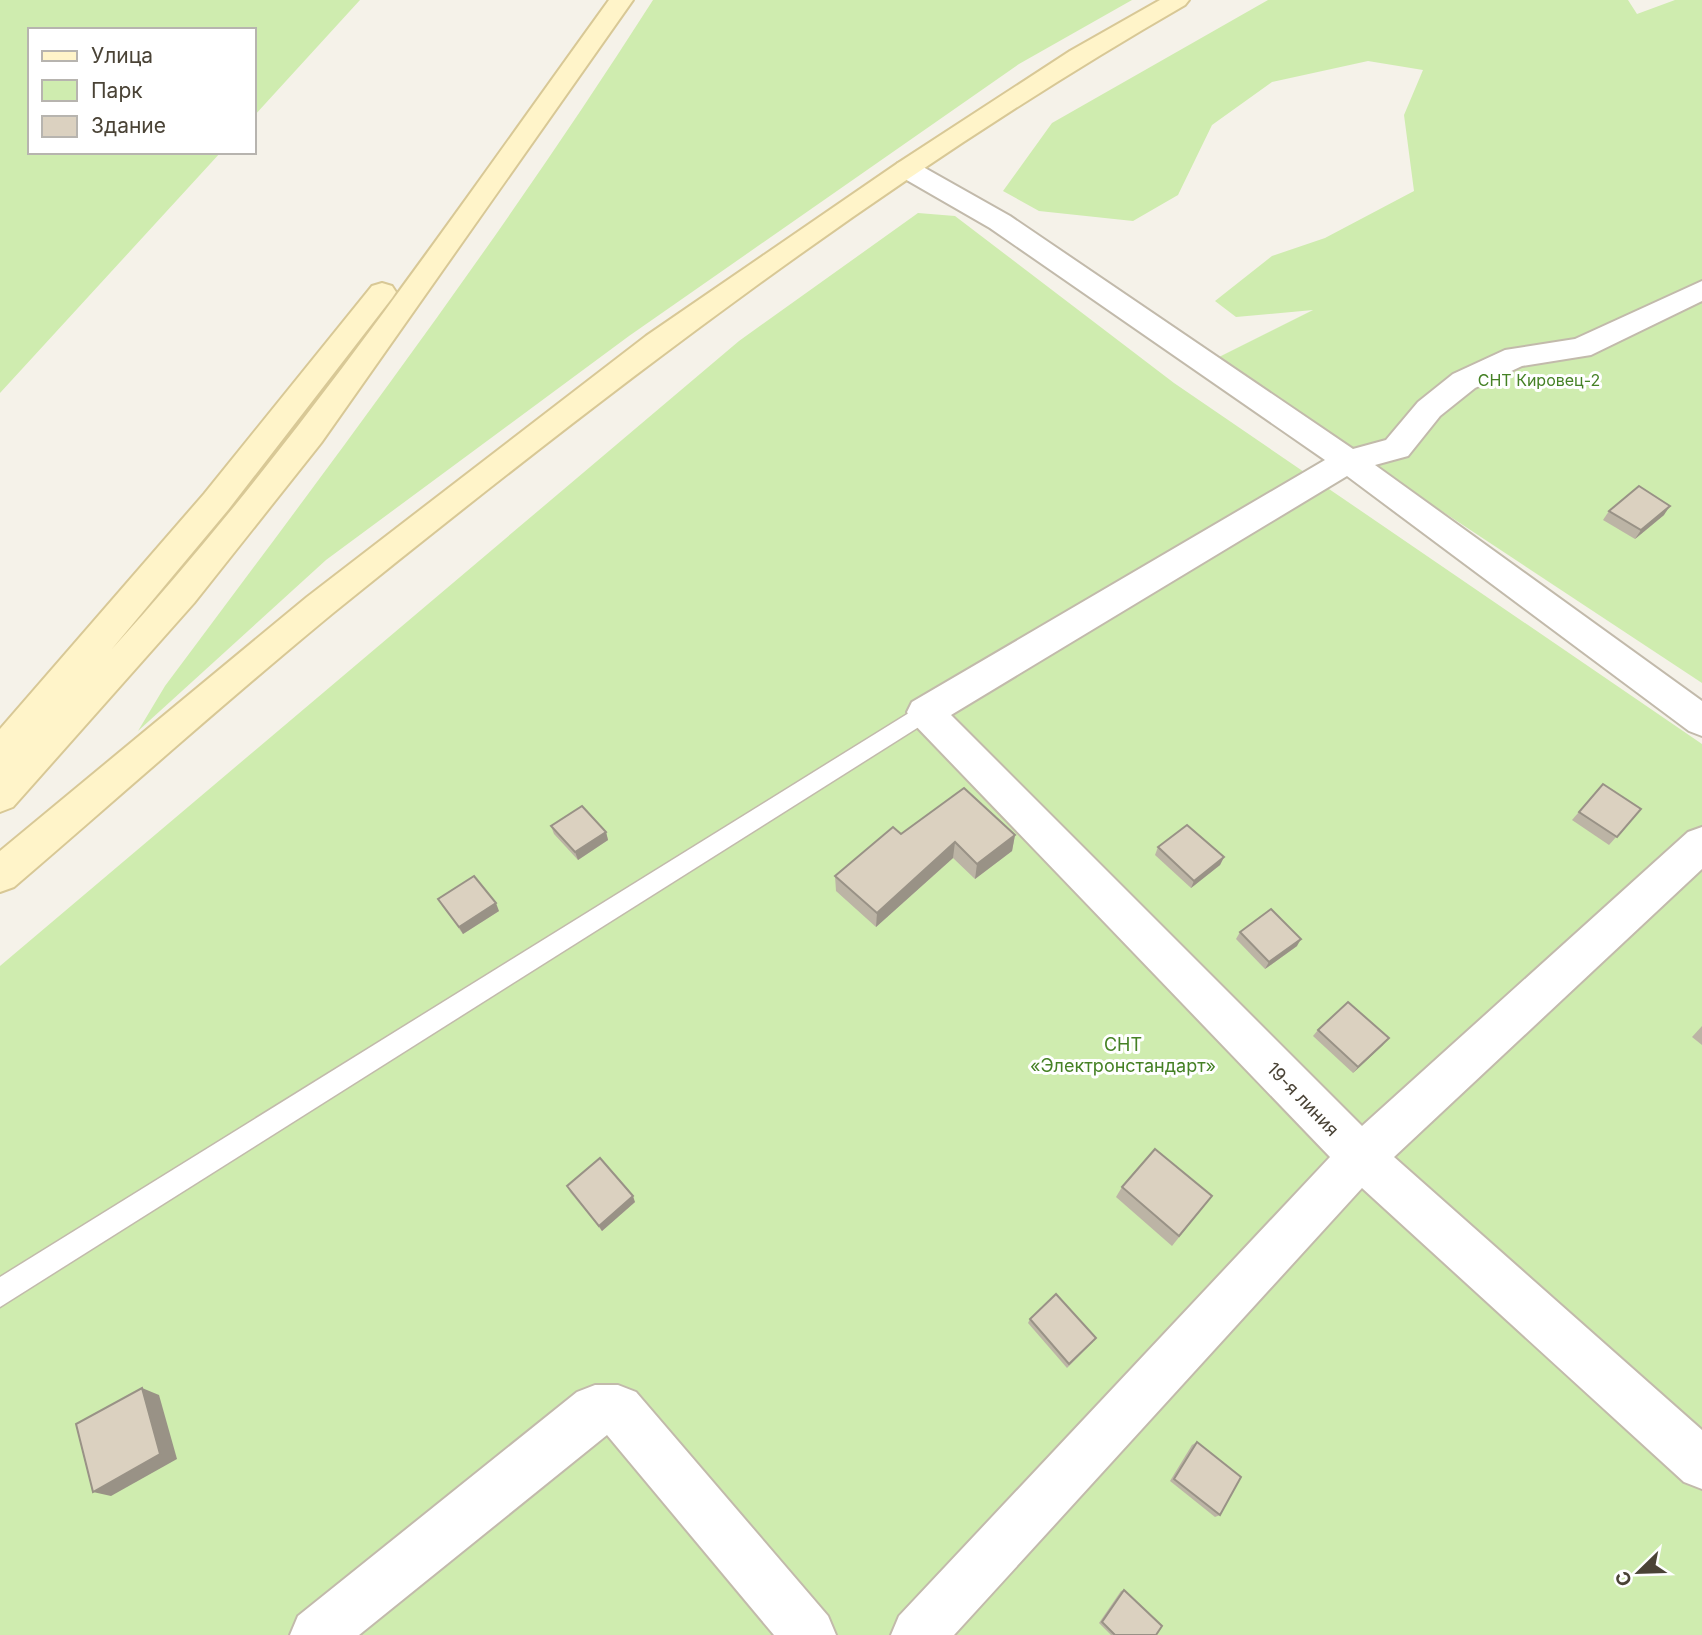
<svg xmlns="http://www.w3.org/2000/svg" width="1702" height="1635" viewBox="0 0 1702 1635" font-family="Inter,sans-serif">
  <rect width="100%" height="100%" fill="#f5f2e9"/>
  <g fill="#cfecaf">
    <polygon points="0,0 360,0 254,116 254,30 30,30 30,152 221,152 0,393"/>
    <path d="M653 0H1132L1019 64 629 336 326 560 138 731 165 686C333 461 502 237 653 0Z"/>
    <polygon points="1268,0 1628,0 1637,14 1675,0 1702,0 1702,683 1213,360 1313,310 1236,317 1215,301 1272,256 1325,238 1414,191 1404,115 1423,70 1368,61 1272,82 1212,125 1178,195 1133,221 1039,211 1003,191 1052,123"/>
    <polygon points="918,213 955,216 1174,383 1702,744 1702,1635 0,1635 0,966 739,341"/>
  </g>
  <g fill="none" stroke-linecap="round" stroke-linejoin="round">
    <defs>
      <polygon id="lane" points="925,703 933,706 936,712 933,718 0,1307 0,1277"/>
      <g id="street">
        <polygon points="907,161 916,163 1010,216 1353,449 1386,440 1418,402 1453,374 1505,350 1575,339 1702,281 1702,301 1591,355 1522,366 1475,388 1440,416 1408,456 1375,465 1702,701 1702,736 1689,731 1347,476 951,715 1362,1126 1688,832 1702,827 1702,869 1394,1157 1702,1430 1702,1489 1684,1482 1362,1188 954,1635 891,1635 899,1616 1330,1157 912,722 907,712 912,702 1325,460 990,228 898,175 894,169 898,163"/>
        <polygon points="595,1385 618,1385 636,1392 828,1616 836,1635 774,1635 607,1435 359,1635 290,1635 298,1616 577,1392"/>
      </g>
      <g id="secondary">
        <path d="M609 0H633L321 443 194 603 13 807 0 812V729L204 494 372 286 382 283 392 286 396 292 392 298 228 510 111 650C295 448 449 221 609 0Z"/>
        <path d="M1160 0H1189L1185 5C883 179 604 394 333 613 225 702 120 796 14 887L0 892V851L307 597 646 336 898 163 1070 51Z"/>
      </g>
    </defs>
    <use href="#lane" stroke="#c2baab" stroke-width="3"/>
    <use href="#street" stroke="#c2baab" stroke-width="4"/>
    <use href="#secondary" stroke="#d8c896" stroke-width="4"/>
    <use href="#lane" fill="#fff" fill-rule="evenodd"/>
    <use href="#street" fill="#fff" fill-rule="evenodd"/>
    <use href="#secondary" fill="#fff4c9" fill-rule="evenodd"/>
  </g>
  <g fill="#bcb4a5">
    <polygon points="1609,511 1664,515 1635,539 1603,520"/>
    <polygon points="1603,784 1641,809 1609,845 1572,820"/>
    <polygon points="551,826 606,832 608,840 578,860 554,834"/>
    <polygon points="901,834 1015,835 1012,851 975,879 953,858 876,927 836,891 835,876"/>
    <polygon points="1158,847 1224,857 1220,865 1191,888 1155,855"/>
    <polygon points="438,899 499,911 463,934 442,906"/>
    <polygon points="1240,932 1297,946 1265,969 1236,939"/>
    <polygon points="1702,1026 1702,1045 1692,1037"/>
    <polygon points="1318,1030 1383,1045 1353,1073 1313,1036"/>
    <polygon points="567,1186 635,1202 602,1231 570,1192"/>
    <polygon points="1122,1187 1212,1196 1172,1246 1116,1197"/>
    <polygon points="1030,1319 1093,1342 1067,1368 1028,1323"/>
    <polygon points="1197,1442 1220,1515 1215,1517 1170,1481 1192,1445"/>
    <polygon points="1124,1590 1156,1635 1111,1635 1099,1623 1121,1591"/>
  </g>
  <g fill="#999286">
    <polygon points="1670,506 1664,515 1635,539 1641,530"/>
    <polygon points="606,832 608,840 578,860 575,852"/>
    <polygon points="1015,835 1012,851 975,879 977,864"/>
    <polygon points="955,842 953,858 876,927 877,913"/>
    <polygon points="1224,857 1220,865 1191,888 1194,881"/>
    <polygon points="496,903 499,911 463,934 459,927"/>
    <polygon points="1301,939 1297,946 1265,969 1269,962"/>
    <polygon points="1389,1038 1383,1045 1353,1073 1358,1067"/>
    <polygon points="633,1196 635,1202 602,1231 599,1226"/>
    <polygon points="142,1388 159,1395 177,1459 111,1496 93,1492"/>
  </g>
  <g fill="#dbd1c0" stroke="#999286" stroke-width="2">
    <polygon points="1639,486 1670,506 1641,530 1609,511"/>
    <polygon points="1603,784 1641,809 1617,837 1579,812"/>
    <polygon points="964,788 1015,835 977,864 955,842 877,913 835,876 893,827 901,834"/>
    <polygon points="582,806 606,832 575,852 551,826"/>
    <polygon points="1187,825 1224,857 1194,881 1158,847"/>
    <polygon points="474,876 496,903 459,927 438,899"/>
    <polygon points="1271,909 1301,939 1269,962 1240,932"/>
    <polygon points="1348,1002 1389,1038 1358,1067 1318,1030"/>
    <polygon points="1155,1149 1212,1196 1179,1236 1122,1187"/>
    <polygon points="600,1158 633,1196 599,1226 567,1186"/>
    <polygon points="1056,1294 1096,1338 1069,1364 1030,1319"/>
    <polygon points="142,1388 160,1454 93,1492 76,1424"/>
    <polygon points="1197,1442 1241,1477 1220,1515 1174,1479"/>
    <polygon points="1124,1590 1162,1626 1156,1635 1115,1635 1102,1622"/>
  </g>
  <g text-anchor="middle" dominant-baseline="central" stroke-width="6" stroke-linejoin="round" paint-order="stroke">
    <g font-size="16" fill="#458125" stroke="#fff">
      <text x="1539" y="380">СНТ Кировец-2</text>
    </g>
    <g font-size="18" fill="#458125" stroke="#fff">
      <text x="1123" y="1044">СНТ<tspan x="1123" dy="21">«Электронстандарт»</tspan></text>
    </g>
    <g font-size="18" fill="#4a4336" stroke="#fff">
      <text transform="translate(1303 1099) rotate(46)">19-я линия</text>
    </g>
  </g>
  <rect x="28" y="28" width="228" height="126" fill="#ffffff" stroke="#b7b4af" stroke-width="2"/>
  <rect x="42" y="51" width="35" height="10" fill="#fff4c9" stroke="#b7b4af" stroke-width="2"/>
  <text x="91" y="63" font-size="21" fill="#4a4336">Улица</text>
  <rect x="42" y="80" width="35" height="21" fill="#cfecaf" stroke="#b7b4af" stroke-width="2"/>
  <text x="91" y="98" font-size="21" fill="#4a4336">Парк</text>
  <rect x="42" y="116" width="35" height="21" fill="#dbd1c0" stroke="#b7b4af" stroke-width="2"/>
  <text x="91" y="133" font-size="21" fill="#4a4336">Здание</text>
  <g transform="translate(1639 1572) rotate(247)" stroke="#ffffff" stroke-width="5" paint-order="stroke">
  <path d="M0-5L12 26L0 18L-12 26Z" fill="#4a4336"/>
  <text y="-10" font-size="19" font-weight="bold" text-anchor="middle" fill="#4a4336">С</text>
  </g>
</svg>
